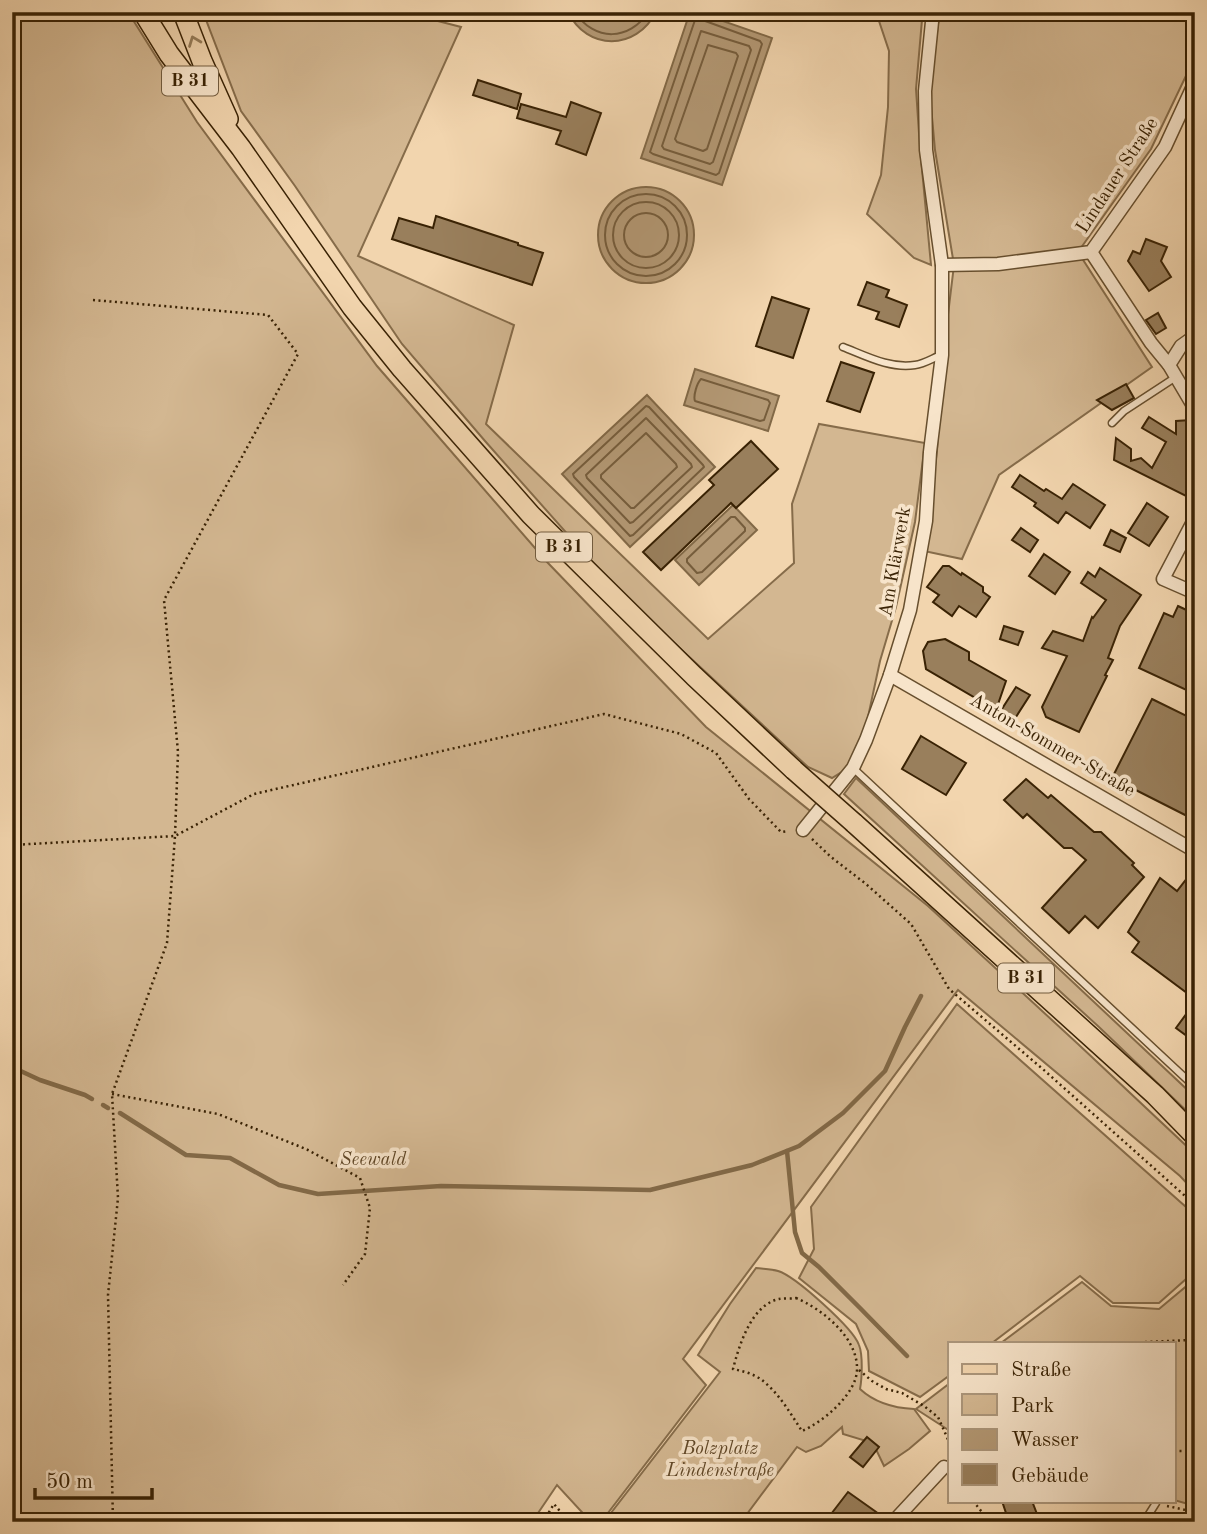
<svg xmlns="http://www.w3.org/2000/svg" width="1207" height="1534" viewBox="0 0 1207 1534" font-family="'Old Standard TT',serif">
  <rect width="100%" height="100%" fill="#f2d5ae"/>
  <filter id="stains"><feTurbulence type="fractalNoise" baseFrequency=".00286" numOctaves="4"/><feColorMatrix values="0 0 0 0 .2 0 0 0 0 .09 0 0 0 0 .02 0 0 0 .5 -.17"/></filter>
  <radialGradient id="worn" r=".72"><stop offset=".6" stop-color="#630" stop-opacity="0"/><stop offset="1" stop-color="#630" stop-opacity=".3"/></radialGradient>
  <g fill="#d3b791" stroke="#866c4a" stroke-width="2">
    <polygon points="12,12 128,12 197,122 377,366 548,563 706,727 928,906 1078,1044 1195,1154 1195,1192 1180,1176 958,990 683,1359 706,1385 601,1522 591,1522 557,1485 532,1522 12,1522"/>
    <polygon points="203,12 403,12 461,27 358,256 514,325 486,424 708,639 794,563 792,504 819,424 925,443 915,522 896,607 880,661 865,731 848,768 832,778 808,767 617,590 485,441 402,344 295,186 241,111"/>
    <polygon points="876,12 924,12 922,20 916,89 920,148 931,265 914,258 867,214 881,175 888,107 889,51"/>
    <polygon points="941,12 1195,12 1195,57 1151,149 1078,252 1152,367 999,475 962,559 924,551 937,451 943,356 954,265 935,150 930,95 938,24"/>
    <polygon points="856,778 1195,1097 1195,1119 1099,1027 844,794"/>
    <polygon points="957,1004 1186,1207 1195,1217 1195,1271 1159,1303 1113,1303 1080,1276 992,1343 950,1343 950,1375 920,1397 869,1371 868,1351 856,1324 799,1278 814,1249 811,1207"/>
    <path d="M756 1268C763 1269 771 1269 778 1271 795 1276 853 1328 859 1345 863 1355 862 1378 860 1389 875 1403 893 1408 914 1409L930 1431 909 1449 884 1466 873 1443 843 1434 842 1427 821 1446 806 1452 797 1447 741 1522H604L720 1372 698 1355 730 1304Z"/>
    <polygon points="1195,1279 1195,1506 1174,1500 1174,1343 1001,1343 1082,1282 1111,1306 1159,1309"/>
    <polygon points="950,1383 950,1431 916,1409"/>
  </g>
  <g fill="#b39874" stroke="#826947" stroke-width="2">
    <path d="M568 12H656C636 51 587 51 568 12Z"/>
    <polygon points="690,12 697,12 772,38 722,185 641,158"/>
    <circle cx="646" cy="235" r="48"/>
    <polygon points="695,369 779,396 768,431 684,405"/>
    <polygon points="647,395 715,467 630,547 562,474"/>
    <polygon points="733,505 757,530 699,585 675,560"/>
  </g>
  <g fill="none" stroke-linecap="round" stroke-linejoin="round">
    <g stroke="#765d3c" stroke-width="2">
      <path d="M575 12C594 42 630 41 648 12"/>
      <polygon points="697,18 760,41 762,44 719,173 716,175 653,154 650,152 695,20"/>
      <polygon points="701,31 749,46 751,50 713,162 710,164 664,149 662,146"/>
      <polygon points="708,45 736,53 738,56 707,149 703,151 677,142 675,139"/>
      <circle cx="646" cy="235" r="41"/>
      <circle cx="646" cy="235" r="33"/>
      <circle cx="646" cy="235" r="22"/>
      <path d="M701 379 768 400 770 403 764 420 760 421 695 401C693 396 697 383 701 379Z"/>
      <polygon points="646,406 649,407 703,465 704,467 633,535 630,536 574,477 573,474"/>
      <polygon points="646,418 691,464 692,467 633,522 630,523 587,478 586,475"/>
      <polygon points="646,433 676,464 677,467 634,508 631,508 601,478 601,475"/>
      <polygon points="731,517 735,517 745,528 745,531 702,572 697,573 687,562 687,559"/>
    </g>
    <g stroke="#826947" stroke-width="4.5">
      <polyline points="12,1067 40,1080 85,1095 92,1099"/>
      <polyline points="103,1105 108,1108"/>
      <polyline points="120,1113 186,1155 230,1158 279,1185 318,1194 441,1186 650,1190 752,1165 799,1146 843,1113 885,1071 905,1027 921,996"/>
      <polyline points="787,1151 795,1232 802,1253 819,1267 860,1308 907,1356"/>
    </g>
  </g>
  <g fill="#997f5c" stroke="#392204" stroke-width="2">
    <polygon points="478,80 521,94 517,109 473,95"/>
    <polygon points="571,102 601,113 586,155 556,144 561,131 517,118 521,104 566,117"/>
    <polygon points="436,216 518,243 518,245 543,253 532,285 392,239 399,218 433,228"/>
    <polygon points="1146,239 1167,247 1161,261 1171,277 1149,291 1128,261 1133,251 1140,254"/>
    <polygon points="867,282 889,290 886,297 907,305 899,327 876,319 879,312 858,305"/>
    <polygon points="772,297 809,309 793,358 756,346"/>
    <polygon points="1158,313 1166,328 1156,334 1146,320"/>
    <polygon points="841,362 874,373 860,412 827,401"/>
    <polygon points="1126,384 1134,398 1112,410 1097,400"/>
    <polygon points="1149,417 1176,434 1176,421 1191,420 1192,436 1195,435 1195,479 1186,496 1114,460 1116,438 1131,449 1131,461 1141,458 1152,468 1166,442 1142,428"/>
    <polygon points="751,441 778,469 736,508 731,503 661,570 643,552 714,485 709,480"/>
    <polygon points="1020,475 1044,491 1046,489 1062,499 1073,484 1105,505 1090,528 1066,512 1058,523 1034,506 1036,503 1012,487"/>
    <polygon points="1147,503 1168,517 1149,546 1128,533"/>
    <polygon points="1021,528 1038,540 1030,552 1012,540"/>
    <polygon points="1111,530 1126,538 1120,552 1104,545"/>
    <polygon points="1044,554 1070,572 1055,594 1029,576"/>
    <polygon points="943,566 949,566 961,575 962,573 983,587 983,592 990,597 976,617 959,606 952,616 933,602 939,595 927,587"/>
    <polygon points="1100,568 1141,595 1120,626 1108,658 1113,660 1105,675 1107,676 1079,732 1046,717 1042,707 1067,656 1042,648 1053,631 1083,641 1092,617 1093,618 1106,600 1081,583 1088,572 1095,577"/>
    <polygon points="1178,606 1195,614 1195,694 1139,668 1164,613 1173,617"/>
    <polygon points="1004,626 1023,632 1018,645 1000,639"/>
    <polygon points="945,639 969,652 969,660 1006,681 996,710 926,669 923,651 928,642"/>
    <polygon points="1016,687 1030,695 1014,720 1000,712"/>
    <polygon points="1152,699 1195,720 1195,820 1112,778"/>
    <polygon points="921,736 966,763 946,795 902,769"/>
    <polygon points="1026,779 1048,798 1051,795 1094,832 1101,832 1134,863 1132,865 1144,877 1098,928 1085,916 1069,933 1042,908 1086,860 1072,848 1064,848 1027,814 1023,818 1004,800"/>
    <polygon points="1195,868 1195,999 1132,952 1139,942 1128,932 1160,878 1177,891"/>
    <polygon points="1195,1002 1195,1042 1176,1028"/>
    <polygon points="867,1437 879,1447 863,1467 850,1457"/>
    <polygon points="848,1492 879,1514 874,1522 825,1522"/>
    <polygon points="1002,1501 1032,1501 1040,1522 1009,1522"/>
  </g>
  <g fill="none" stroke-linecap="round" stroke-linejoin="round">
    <defs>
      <g id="lane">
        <path d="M843 347C866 356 890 369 915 365 924 364 933 358 941 355"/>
        <polyline points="1112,423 1124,411 1176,377"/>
        <polyline points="853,768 1195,1087"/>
        <polyline points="1144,1522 1156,1503"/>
      </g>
      <g id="street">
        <polyline points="1091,252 1151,343 1169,365 1195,409"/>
        <polyline points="942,265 998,264 1091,252 1165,147 1195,82"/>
        <polyline points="1169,365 1181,346 1195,336"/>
        <polyline points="1195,518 1163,579 1195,593"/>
        <polyline points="890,675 1195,851"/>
        <polyline points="803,830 853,768 866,740 890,675 910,610 926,521 930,452 942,355 942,265 926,150 925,91 933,12"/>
        <polyline points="893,1522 944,1467"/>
      </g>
      <g id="primary">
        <polyline points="143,12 169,54 241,148 352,307 402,369 531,515 694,676 794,770"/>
        <polyline points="183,12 202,61 228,119"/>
        <polyline points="854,823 1155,1095 1195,1136"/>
      </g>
    </defs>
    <use href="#lane" stroke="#674f2e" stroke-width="9"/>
    <use href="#street" stroke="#674f2e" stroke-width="15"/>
    <use href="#primary" stroke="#392204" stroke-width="22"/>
    <g stroke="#392204" stroke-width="2.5" stroke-dasharray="2 3.5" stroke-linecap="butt">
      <polyline points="93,300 268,315 298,354 164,600 178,752 175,836 167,943 112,1094 118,1198 108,1295 113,1522"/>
      <polyline points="812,839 831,857 866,884 911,924 949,989 1045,1071 1184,1195 1195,1206"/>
      <polyline points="12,845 175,836 254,794 604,714 681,734 716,753 749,799 781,832 788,831"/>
      <polyline points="112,1094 218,1114 306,1149 360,1178 370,1208 365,1254 343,1285"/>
      <path d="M796 1298C822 1309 857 1337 857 1368 858 1393 823 1422 802 1431 790 1413 778 1391 759 1378 751 1373 742 1371 733 1369 739 1346 751 1305 779 1299 784 1298 791 1299 796 1298Z"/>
      <polyline points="1123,1343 1190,1340 1195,1342"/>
      <polyline points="859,1370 872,1381 886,1389 902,1393 924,1406 938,1417 950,1444"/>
      <polyline points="1174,1451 1195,1451"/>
      <polyline points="973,1501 990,1522"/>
      <polyline points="1167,1506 1195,1512"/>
      <polyline points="543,1522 554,1504 569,1522"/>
    </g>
    <use href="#lane" stroke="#f7e4ca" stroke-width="6"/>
    <use href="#street" stroke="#f7e4ca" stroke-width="12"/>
    <use href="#primary" stroke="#f2d5ae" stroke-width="19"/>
    <defs>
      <polyline id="primary-bridge" points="794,770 854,823"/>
    </defs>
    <use href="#primary-bridge" stroke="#392204" stroke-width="22" stroke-linecap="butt"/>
    <use href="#primary-bridge" stroke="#f2d5ae" stroke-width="19"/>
  </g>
  <defs><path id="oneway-chevron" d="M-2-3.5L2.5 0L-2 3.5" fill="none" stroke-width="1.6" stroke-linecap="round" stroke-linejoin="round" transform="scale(1.75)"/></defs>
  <use stroke="#967c59" href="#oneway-chevron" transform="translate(194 41) rotate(-111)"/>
  <g text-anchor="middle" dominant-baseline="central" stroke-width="7" stroke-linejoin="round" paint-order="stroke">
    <g fill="#f7e4ca" stroke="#725c3f" stroke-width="2">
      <rect x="162" y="66.5" width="56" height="29" rx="5"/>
      <rect x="536" y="532.5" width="56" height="29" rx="5"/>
      <rect x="998" y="963.5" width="56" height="29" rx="5"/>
    </g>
    <g font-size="18" font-weight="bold" fill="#392204">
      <text x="190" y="81">B 31</text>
      <text x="564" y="547">B 31</text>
      <text x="1026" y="978">B 31</text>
    </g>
    <g font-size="19" fill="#392204" stroke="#f7e4ca">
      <text transform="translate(1118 176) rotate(-57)">Lindauer Straße</text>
      <text transform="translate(896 562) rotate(-80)">Am Klärwerk</text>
      <text transform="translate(1052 746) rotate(30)">Anton-Sommer-Straße</text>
    </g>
    <g font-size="19" font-style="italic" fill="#604727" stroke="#f7e4ca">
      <text x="373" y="1160">Seewald</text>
      <text x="720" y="1449">Bolzplatz<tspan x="720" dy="22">Lindenstraße</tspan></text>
    </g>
  </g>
  <rect width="1207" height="1534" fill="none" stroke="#f2d5ae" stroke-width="42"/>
  <rect x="14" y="14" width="1179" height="1506" fill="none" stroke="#392204" stroke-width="3.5"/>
  <rect x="21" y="21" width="1165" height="1492" fill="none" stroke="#392204" stroke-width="2"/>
  <rect x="948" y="1342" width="228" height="161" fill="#f7e4ca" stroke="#ab967b" stroke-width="2"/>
  <rect x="962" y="1364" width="35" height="10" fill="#f2d5ae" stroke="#ab967b" stroke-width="2"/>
  <text x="1011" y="1376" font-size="21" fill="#392204">Straße</text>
  <rect x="962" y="1394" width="35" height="21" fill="#d3b791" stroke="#ab967b" stroke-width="2"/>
  <text x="1011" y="1412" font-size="21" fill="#392204">Park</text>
  <rect x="962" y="1429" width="35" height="21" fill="#b39874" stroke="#ab967b" stroke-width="2"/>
  <text x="1011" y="1446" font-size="21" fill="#392204">Wasser</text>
  <rect x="962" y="1464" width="35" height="21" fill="#997f5c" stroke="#ab967b" stroke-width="2"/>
  <text x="1011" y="1482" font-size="21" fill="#392204">Gebäude</text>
  <path d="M35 1488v10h117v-10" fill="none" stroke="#392204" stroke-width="3.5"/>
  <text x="46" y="1488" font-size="21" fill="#392204" stroke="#f7e4ca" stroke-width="5" paint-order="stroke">50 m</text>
  <rect width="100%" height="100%" filter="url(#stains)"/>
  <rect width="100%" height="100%" fill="url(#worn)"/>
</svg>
